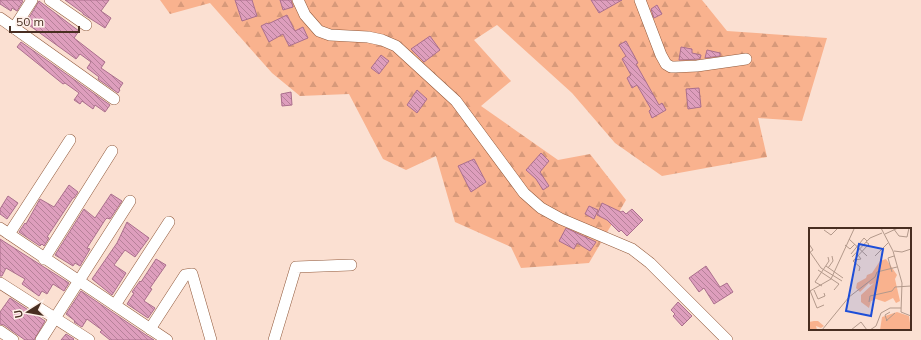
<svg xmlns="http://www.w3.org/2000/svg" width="921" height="340" viewBox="0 0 921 340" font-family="Mulish,sans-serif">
  <defs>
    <pattern id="forest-firs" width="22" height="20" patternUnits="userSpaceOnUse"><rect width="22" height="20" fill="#f9b28e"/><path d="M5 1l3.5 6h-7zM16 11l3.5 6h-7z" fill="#d7997a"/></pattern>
    <pattern id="building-back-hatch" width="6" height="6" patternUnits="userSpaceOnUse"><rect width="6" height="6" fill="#de9ebd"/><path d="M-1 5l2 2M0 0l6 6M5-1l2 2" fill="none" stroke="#b68199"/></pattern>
  </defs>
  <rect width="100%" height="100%" fill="#fbe0d2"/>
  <polygon fill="url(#forest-firs)" points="160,0 702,0 727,31 827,38 802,121 758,118 767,157 662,176 615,143 572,93 497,25 474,40 511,81 481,106 558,160 590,154 626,200 589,263 521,268 511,247 455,222 436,156 406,170 383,159 349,94 300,96 272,73 210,3 170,14"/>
  <g fill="url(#building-back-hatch)" stroke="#ab6f8d">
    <polygon points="0,0 21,0 23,1 17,11 12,8 11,11 0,4"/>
    <polygon points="65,0 109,0 101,11 111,18 105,28 83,14 83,13"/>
    <polygon points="235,0 252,0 257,16 242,21"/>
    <polygon points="280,0 291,0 293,7 283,10"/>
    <polygon points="591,0 622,0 599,13"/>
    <polygon points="39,1 79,31 74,38 105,62 101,68 123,83 119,89 120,90 118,93 98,79 99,77 87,68 91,62 80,54 76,59 26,23"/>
    <polygon points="657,5 662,14 654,18 651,9"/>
    <polygon points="287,15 295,31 303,27 308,38 289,46 283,34 269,42 261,26 267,23 268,24"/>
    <polygon points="430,36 440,50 424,62 411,49"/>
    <polygon points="626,41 638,63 636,64 659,105 662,103 666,110 652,118 649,111 651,109 637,85 632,88 627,78 631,75 622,59 626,56 619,45"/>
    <polygon points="21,42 110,105 105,112 95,105 93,109 82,101 80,104 74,100 79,93 65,83 63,84 17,47"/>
    <polygon points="681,47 692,49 692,53 701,55 700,59 679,60"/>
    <polygon points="707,50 720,53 720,56 705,58"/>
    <polygon points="381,55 389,61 379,74 371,68"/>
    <polygon points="699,88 701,107 688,109 686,89"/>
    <polygon points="417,90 427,99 417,113 407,105"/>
    <polygon points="291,92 292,105 282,106 281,94"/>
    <polygon points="541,153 549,161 540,172 549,186 543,190 536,179 526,170"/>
    <polygon points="474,159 486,182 471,192 458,166"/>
    <polygon points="69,185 78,192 74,198 73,198 47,237 49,238 44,246 42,244 40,246 19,232 25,223 26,224 40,199 54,207"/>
    <polygon points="111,194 122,201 110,219 107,218 105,220 87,248 90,249 80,266 75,263 73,266 55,255 84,209 95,218"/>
    <polygon points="8,196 18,203 7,219 0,214 0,209"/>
    <polygon points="602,203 621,212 623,211 626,214 632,209 643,220 627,236 621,230 619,232 607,220 597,215"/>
    <polygon points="589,206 598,210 594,219 585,214"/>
    <polygon points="127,222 149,238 135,257 125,250 114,265 126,273 112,295 92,279 117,243"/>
    <polygon points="566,228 596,242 590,251 577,243 574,249 559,241"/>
    <polygon points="0,239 69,283 64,291 53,284 47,294 42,291 39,296 22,284 25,279 6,268 2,276 0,276"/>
    <polygon points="156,259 166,265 150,288 152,289 144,301 155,308 148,318 127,304 134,293 132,292 140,281 141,282"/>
    <polygon points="706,266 720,287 727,283 733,292 714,304 704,288 699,292 689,278"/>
    <polygon points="81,291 146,335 154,340 110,340 100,332 102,330 87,319 82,327 74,322 75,321 66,314"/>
    <polygon points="10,298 45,321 34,340 25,340 4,325 0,324 0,312"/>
    <polygon points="678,302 692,316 682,326 673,316 675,314 671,310"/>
    <polygon points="66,334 74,339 73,340 61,340"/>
  </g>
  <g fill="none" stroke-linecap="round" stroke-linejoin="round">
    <defs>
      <g id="street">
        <polyline points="50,0 86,25"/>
        <polyline points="298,0 305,15 319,31 330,35 368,37 382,40 396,46 456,101 524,193 541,208 561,219 632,249 650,263 727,340"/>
        <polyline points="640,0 661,55 666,64 671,67 675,67 697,66 746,59"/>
        <polyline points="0,18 114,99"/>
        <polyline points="14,28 32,0"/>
        <polyline points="0,228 167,340"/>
        <polyline points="9,234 70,140"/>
        <polyline points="44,259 112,151"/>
        <polyline points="0,283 89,340"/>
        <polyline points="115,305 169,222"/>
        <polyline points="150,329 185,275 192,274 211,340"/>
        <polyline points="0,331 13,340"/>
        <polyline points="41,340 130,201"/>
        <polyline points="274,340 296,267 351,265"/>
      </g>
    </defs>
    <use href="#street" stroke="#91593b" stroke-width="12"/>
    <use href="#street" stroke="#fff" stroke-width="11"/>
  </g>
  <g transform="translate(809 228)">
    <rect width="102" height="102" fill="#fbe0d2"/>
    <path d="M77 31 88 47 86 51 91 73 87 75 84 70 76 74 67 71 62 73 60 80 52 74V67L65 55 61 57 60 55 51 64 47 60 48 55 57 50 58 47 63 45 71 33ZM88 84 100 88 102 102H71L73 89Z" fill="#f9b28e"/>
    <path d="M5 93H9L15 98 12 100 7 98 8 102H0V94Z" fill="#f9b28e"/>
    <path fill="none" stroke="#b3998b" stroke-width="1" d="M72 0 84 23 93 55 92 84 102 88M84 0 90 8 98 9 100 0M15 2 22 7 29 0M76 6 89 0M40 11 58 28M0 16 4 22 0 25M36 17 41 21 46 16M85 23 93 24 102 21M1 24 12 40 33 53M42 26 55 10 58 13M66 28 79 15M43 29 61 10 73 5M45 32 52 31 49 27M17 38 34 50M19 40 24 33 23 28M9 42 30 56 25 62M50 43 51 39 44 33 60 16 57 14M83 44 79 30 85 28M13 58 6 54 20 33 19 29M0 60 8 80 15 77M5 62 9 71 16 68 15 65M1 63 22 51 45 1M60 74 61 68 83 63 86 59 102 58M77 93 86 85M78 93 76 87 81 84M13 102 40 69 66 49 68 44 88 39M42 102 52 94 58 102M61 102 67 98 72 85 81 80H92"/>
    <path fill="#1d4ed8" fill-opacity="0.15" stroke="#1d4ed8" stroke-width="2" d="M50 16 74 21 62 88 37 83Z"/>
    <rect width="102" height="102" fill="none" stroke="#482e21" stroke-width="2"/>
  </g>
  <g transform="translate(28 312) rotate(259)" stroke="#fef0e9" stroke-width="3" paint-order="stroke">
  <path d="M0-3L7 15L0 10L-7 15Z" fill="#482e21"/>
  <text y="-6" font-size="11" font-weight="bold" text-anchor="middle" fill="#482e21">U</text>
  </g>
  <path d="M10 26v6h69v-6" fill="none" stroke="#482e21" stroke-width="2"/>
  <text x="16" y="26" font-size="12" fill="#482e21" stroke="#fef0e9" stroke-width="3" paint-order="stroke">50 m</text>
</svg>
